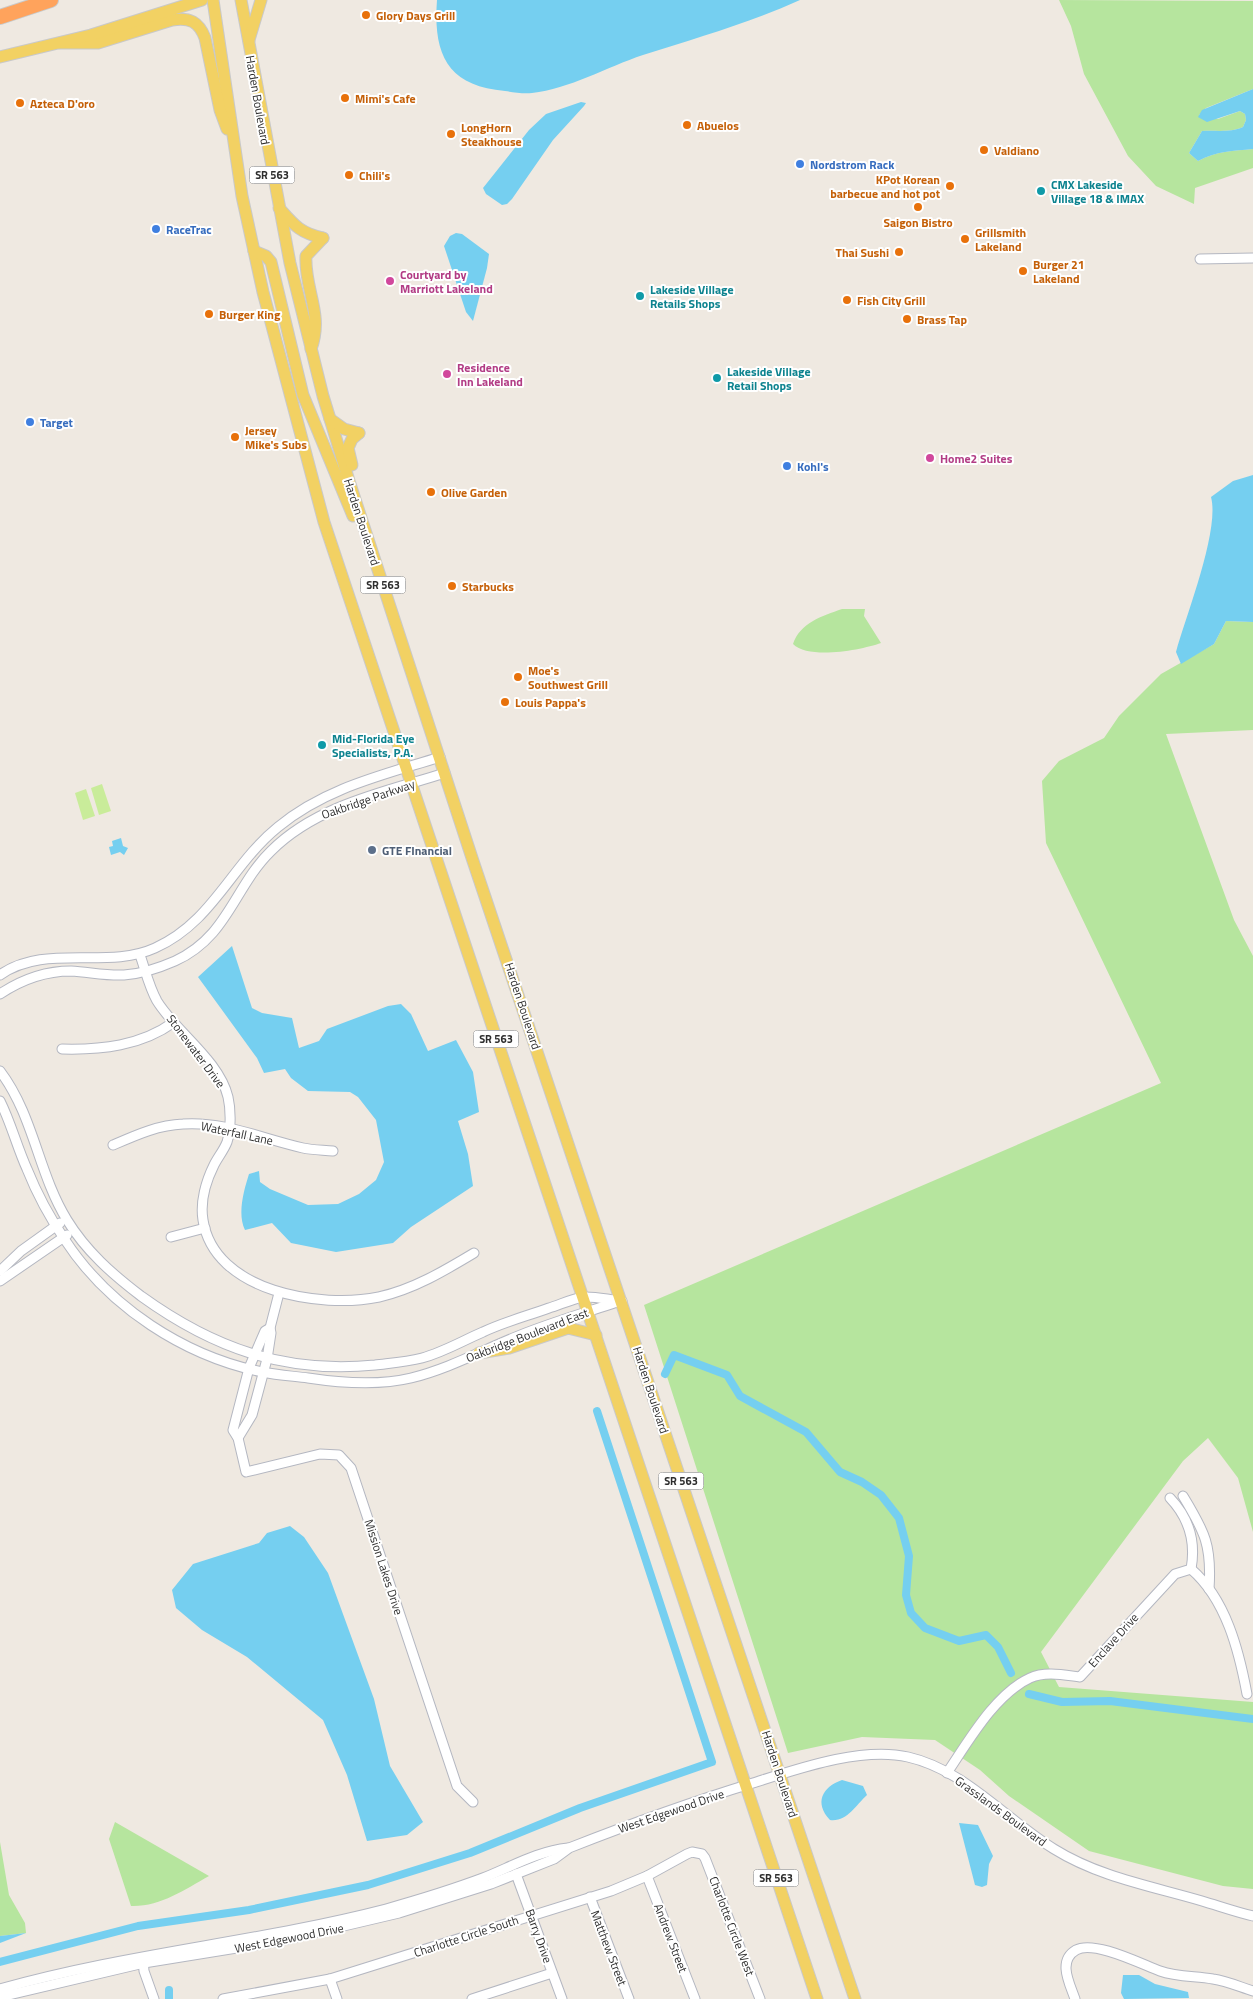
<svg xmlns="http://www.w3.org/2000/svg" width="1253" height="1999" viewBox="0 0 1253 1999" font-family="'Titillium Web',sans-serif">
  <rect width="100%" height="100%" fill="#efe9e1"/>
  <g fill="#b6e59e">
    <path d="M1059 0 1253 1V89L1206 108 1199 115 1218 119 1240 111 1245 114 1246 120 1243 127C1229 133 1217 130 1202 131L1189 153 1198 161C1216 151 1233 151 1253 149V168L1195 188 1194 204 1156 186 1128 156 1084 74 1071 26Z"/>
    <path d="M842 609H865L864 616 881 643C861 650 809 660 793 644 800 623 822 616 842 609Z"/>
    <polygon points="1226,621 1253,622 1253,730 1166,734 1234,920 1253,956 1253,1532 1238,1478 1208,1438 1183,1461 1041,1652 1059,1687 1253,1702 1253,1889 1223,1886 1089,1851 1009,1796 980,1770 935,1740 862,1737 788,1753 644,1305 1161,1083 1046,843 1042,781 1059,761 1104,738 1119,716 1161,674 1214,644"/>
    <path d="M115 1822 209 1876C184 1890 160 1907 131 1906L109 1839Z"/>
    <polygon points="0,1842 9,1895 25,1923 26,1933 0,1936"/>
  </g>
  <g fill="#c9ec9a">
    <polygon points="102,784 111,811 99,815 91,788"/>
    <polygon points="86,789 95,816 83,820 75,793"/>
  </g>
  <g fill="#75cff0">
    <path d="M437 0H800C749 23 696 38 643 55 607 67 569 89 532 93 523 94 513 92 505 91 447 86 433 54 437 0Z"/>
    <path d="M1253 89V149C1234 151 1216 151 1198 161L1189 153 1202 131C1217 130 1229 133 1243 127L1246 120 1245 114 1240 111 1207 122 1198 117 1202 110Z"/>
    <polygon points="581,102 586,103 584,106 553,140 512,199 507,204 502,205 486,194 483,188 529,130 546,114"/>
    <polygon points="456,233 462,234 489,254 487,268 473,321 466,312 444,246 450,236"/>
    <path d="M1253 475V622L1226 621 1214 644 1181 664 1176 652C1186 616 1220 530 1211 497L1233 481Z"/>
    <polygon points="121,838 123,846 128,848 124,855 120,852 111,855 109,847 113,846 112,841"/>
    <path d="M232 946 252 1008 262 1013 292 1018 299 1048 319 1041 327 1029 388 1006 401 1004 411 1014 428 1051 456 1040 473 1072 479 1112 458 1121 468 1154 473 1186 411 1227 393 1243 336 1252 291 1243 272 1223 245 1230C237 1214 244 1190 249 1174L259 1171 260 1182 270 1189 308 1205 338 1204 359 1194 376 1180 384 1162 376 1120 358 1097 350 1092 308 1091 291 1078 285 1069 264 1073 257 1058 198 977Z"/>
    <polygon points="290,1526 304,1537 328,1573 374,1699 390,1766 423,1822 407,1835 367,1841 347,1775 323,1720 247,1657 202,1630 176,1608 172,1590 193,1564 259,1543 267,1533"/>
    <path d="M842 1780 863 1786 867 1795C855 1806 847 1822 830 1820 814 1803 822 1787 842 1780Z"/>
    <polygon points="959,1823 978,1825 993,1856 989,1864 987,1885 982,1887 975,1885"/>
    <polygon points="26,1933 0,1943 0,1936"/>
    <polygon points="1123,1975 1139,1975 1155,1984 1188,1992 1189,1998 1124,1999 1121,1993"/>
  </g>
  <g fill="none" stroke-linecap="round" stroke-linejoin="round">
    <g stroke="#75cff0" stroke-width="8">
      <polyline points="665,1374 674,1355 727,1375 740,1396 806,1432 840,1472 862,1482 881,1495 899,1518 909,1556 906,1595 911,1613 925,1628 959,1641 986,1635 998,1647 1011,1673"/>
      <polyline points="1029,1694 1062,1702 1110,1701 1253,1719"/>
      <polyline points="0,1962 138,1926 249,1910 368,1885 470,1853 580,1808 712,1762 597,1411"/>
      <polyline points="169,1990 169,1999"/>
    </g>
    <defs>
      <g id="minor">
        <polyline points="1200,259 1253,258"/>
        <path d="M140 955C145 969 149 987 157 1001 176 1032 219 1060 228 1097 231 1110 231 1130 227 1142 224 1150 218 1157 214 1165 206 1181 200 1202 203 1220 214 1292 321 1309 379 1297 414 1289 444 1271 474 1253"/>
        <path d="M0 975C45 943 107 970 155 948 213 922 231 865 278 827 325 788 383 775 440 757"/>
        <path d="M0 994C21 980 46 971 71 971 89 972 106 976 124 975 141 974 159 968 175 961 228 937 234 887 271 851 317 805 385 792 445 773"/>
        <path d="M62 1049C101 1050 141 1046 174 1022"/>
        <path d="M0 1071C34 1116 38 1173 67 1220 86 1251 112 1274 141 1296 213 1348 285 1374 375 1365 391 1363 406 1362 422 1358 444 1352 462 1341 483 1332 504 1322 527 1316 549 1308 559 1305 572 1299 583 1297 595 1296 609 1300 622 1301"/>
        <path d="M0 1101C11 1123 17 1147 27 1169 37 1194 50 1218 65 1240 109 1307 184 1356 262 1372 277 1375 292 1376 308 1378 341 1383 378 1386 411 1378 448 1369 483 1350 518 1336 550 1323 584 1313 617 1302"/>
        <path d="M113 1145C136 1135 158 1125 183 1124 224 1121 263 1139 303 1148 312 1150 323 1150 333 1151"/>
        <polyline points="171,1237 205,1228"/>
        <polyline points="0,1271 21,1251 60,1223"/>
        <polyline points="0,1281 67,1235"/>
        <polyline points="270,1328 265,1331 249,1368 233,1430 238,1438 246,1472 320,1454 339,1455 351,1468 457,1786 473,1802"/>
        <polyline points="238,1438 252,1415 267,1359 271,1333 270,1328 279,1293"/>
        <path d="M1183 1496C1205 1532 1212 1546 1209 1589"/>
        <path d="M1191 1569C1226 1599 1239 1651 1247 1694"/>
        <path d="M947 1773C968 1742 995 1694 1030 1678 1045 1671 1064 1675 1080 1677L1175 1574 1191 1569C1196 1542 1189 1518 1170 1498"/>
        <polyline points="516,1874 562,1999"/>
        <polyline points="647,1876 695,1999"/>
        <polyline points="590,1897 629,1999"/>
        <polyline points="143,1959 144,1971 154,1999"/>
        <polyline points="330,1979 337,1999"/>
        <path d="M0 1989C127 1953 258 1942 386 1909 418 1900 451 1890 483 1878 511 1867 538 1851 568 1848"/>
        <path d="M0 1997 144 1963 280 1941 399 1913 491 1884 554 1859 569 1848C630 1824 691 1802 753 1783 797 1769 862 1746 908 1757 965 1770 1005 1819 1054 1849 1099 1877 1151 1886 1202 1901 1219 1906 1236 1912 1253 1916"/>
        <polyline points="223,1999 330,1979 611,1891 647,1876 687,1854 692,1852 702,1854 705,1858 760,1999"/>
        <polyline points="472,1999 552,1973"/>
        <path d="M1075 1999C1070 1984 1057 1961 1076 1950 1094 1940 1141 1964 1160 1971 1177 1977 1195 1976 1213 1979 1227 1981 1240 1987 1253 1991"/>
      </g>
      <g id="major">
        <polyline points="213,0 242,196 263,292 324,522 817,1999"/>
        <polyline points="241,0 290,263 323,396 349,481 473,861 855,1999"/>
        <polyline points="249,40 261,0"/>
        <path d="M60 43H98L172 20C190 17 199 22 205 38L220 110 227 129"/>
        <polyline points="0,57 91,35 202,0"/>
        <path d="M279 208C294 225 300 233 323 238"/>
        <polyline points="254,251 266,256 271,262 303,395 353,516"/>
        <path d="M311 349C324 314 304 289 306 256L323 238"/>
        <polyline points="330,419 344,429 359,433"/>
        <polyline points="352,465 348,448 352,439 359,433"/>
        <polyline points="479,1353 509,1348 568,1328 596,1335"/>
      </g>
      <polyline id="highway" points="0,17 51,0"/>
    </defs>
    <use href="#minor" stroke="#b4b7c1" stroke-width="11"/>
    <use href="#major" stroke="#c9c9c9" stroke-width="13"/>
    <use href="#highway" stroke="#c9c9c9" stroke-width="16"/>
    <use href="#minor" stroke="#fff" stroke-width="9"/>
    <use href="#major" stroke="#f2d163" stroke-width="11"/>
    <use href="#highway" stroke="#ffa35c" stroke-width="14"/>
  </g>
  <g fill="#e8710a" stroke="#fff" stroke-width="2">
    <circle cx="366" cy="15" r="5"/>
    <circle cx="345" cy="98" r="5"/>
    <circle cx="20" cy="103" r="5"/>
    <circle cx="687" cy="125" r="5"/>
    <circle cx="451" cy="134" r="5"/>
    <circle cx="984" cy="150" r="5"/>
    <circle cx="349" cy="175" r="5"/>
    <circle cx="950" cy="186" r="5"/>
    <circle cx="918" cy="207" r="5"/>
    <circle cx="965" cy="239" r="5"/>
    <circle cx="899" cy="252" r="5"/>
    <circle cx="1023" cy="271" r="5"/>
    <circle cx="847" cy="300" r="5"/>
    <circle cx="209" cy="314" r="5"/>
    <circle cx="907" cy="319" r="5"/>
    <circle cx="235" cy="437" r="5"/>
    <circle cx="431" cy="492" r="5"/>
    <circle cx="452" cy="586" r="5"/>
    <circle cx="518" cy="677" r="5"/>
    <circle cx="505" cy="702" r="5"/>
  </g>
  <g fill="#3f7fe0" stroke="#fff" stroke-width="2">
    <circle cx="800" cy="164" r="5"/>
    <circle cx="156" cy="229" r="5"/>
    <circle cx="30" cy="422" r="5"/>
    <circle cx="787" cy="466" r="5"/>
  </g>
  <g fill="#0f9aa8" stroke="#fff" stroke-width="2">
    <circle cx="1041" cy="191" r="5"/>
    <circle cx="640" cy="296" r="5"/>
    <circle cx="717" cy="378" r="5"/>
    <circle cx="322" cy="745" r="5"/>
  </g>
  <g fill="#d1479c" stroke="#fff" stroke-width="2">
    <circle cx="390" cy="281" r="5"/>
    <circle cx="447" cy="374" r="5"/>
    <circle cx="930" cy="458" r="5"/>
  </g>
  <circle fill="#5c6f8a" stroke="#fff" stroke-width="2" cx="372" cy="850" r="5"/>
  <g text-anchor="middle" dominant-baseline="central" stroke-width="4" stroke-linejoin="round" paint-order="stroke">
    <g fill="#fff" stroke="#6d6d6d" stroke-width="1">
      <rect x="249.5" y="166.5" width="45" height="17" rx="4"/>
      <rect x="360.5" y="576.5" width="45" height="17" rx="4"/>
      <rect x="473.5" y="1030.5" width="45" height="17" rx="4"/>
      <rect x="658.5" y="1472.5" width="45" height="17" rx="4"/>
      <rect x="753.5" y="1869.5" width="45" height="17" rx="4"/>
    </g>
    <g font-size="11" font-weight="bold" fill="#2e2e2e">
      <text x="272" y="175">SR 563</text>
      <text x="383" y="585">SR 563</text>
      <text x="496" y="1039">SR 563</text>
      <text x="681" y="1481">SR 563</text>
      <text x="776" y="1878">SR 563</text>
    </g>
    <g font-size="12" font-weight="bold" fill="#c56008" stroke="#fff" text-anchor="start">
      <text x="376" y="15">Glory Days Grill</text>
      <text x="355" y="98">Mimi's Cafe</text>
      <text x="30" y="103">Azteca D'oro</text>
      <text x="697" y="125">Abuelos</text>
      <text x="461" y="127">LongHorn<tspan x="461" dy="14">Steakhouse</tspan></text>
      <text x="994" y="150">Valdiano</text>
      <text x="359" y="175">Chili's</text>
      <text x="940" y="179" text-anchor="end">KPot Korean<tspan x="940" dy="14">barbecue and hot pot</tspan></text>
      <text x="918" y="222" text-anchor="middle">Saigon Bistro</text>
      <text x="975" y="232">Grillsmith<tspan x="975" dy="14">Lakeland</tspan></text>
      <text x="889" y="252" text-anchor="end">Thai Sushi</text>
      <text x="1033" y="264">Burger 21<tspan x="1033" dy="14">Lakeland</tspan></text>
      <text x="857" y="300">Fish City Grill</text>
      <text x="219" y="314">Burger King</text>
      <text x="917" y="319">Brass Tap</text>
      <text x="245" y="430">Jersey<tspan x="245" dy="14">Mike's Subs</tspan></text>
      <text x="441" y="492">Olive Garden</text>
      <text x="462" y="586">Starbucks</text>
      <text x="528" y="670">Moe's<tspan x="528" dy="14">Southwest Grill</tspan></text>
      <text x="515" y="702">Louis Pappa's</text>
    </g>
    <g font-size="12" fill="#2e2e2e" stroke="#fff">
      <text transform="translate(258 100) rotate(80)">Harden Boulevard</text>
      <text transform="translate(362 522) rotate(72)">Harden Boulevard</text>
      <text transform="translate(368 799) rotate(-19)">Oakbridge Parkway</text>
      <text transform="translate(523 1006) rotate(72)">Harden Boulevard</text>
      <text transform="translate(196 1051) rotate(53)">Stonewater Drive</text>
      <text transform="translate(237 1133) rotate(12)">Waterfall Lane</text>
      <text transform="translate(527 1335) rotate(-21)">Oakbridge Boulevard East</text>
      <text transform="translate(651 1390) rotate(72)">Harden Boulevard</text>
      <text transform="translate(384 1567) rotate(72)">Mission Lakes Drive</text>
      <text transform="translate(1113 1640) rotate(-48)">Enclave Drive</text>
      <text transform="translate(780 1774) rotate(72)">Harden Boulevard</text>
      <text transform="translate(671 1811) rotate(-19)">West Edgewood Drive</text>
      <text transform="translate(1001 1811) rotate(36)">Grasslands Boulevard</text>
      <text transform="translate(732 1926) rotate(69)">Charlotte Circle West</text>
      <text transform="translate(466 1936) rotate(-18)">Charlotte Circle South</text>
      <text transform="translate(539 1936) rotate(70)">Barry Drive</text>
      <text transform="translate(289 1938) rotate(-11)">West Edgewood Drive</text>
      <text transform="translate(671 1938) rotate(69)">Andrew Street</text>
      <text transform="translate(609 1948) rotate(69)">Matthew Street</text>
    </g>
    <g font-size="12" font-weight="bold" fill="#366cbe" stroke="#fff" text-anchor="start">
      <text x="810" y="164">Nordstrom Rack</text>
      <text x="166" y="229">RaceTrac</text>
      <text x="40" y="422">Target</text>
      <text x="797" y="466">Kohl's</text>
    </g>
    <g font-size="12" font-weight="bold" fill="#0d838f" stroke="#fff" text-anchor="start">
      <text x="1051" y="184">CMX Lakeside<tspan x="1051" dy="14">Village 18 &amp; IMAX</tspan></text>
      <text x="650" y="289">Lakeside Village<tspan x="650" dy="14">Retails Shops</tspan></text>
      <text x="727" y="371">Lakeside Village<tspan x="727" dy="14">Retail Shops</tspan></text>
      <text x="332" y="738">Mid-Florida Eye<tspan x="332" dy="14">Specialists, P.A.</tspan></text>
    </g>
    <g font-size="12" font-weight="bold" fill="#b23c85" stroke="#fff" text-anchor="start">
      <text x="400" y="274">Courtyard by<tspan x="400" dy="14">Marriott Lakeland</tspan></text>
      <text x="457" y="367">Residence<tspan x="457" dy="14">Inn Lakeland</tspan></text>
      <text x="940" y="458">Home2 Suites</text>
    </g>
    <g font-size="12" font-weight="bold" fill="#4e5e75" stroke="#fff" text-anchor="start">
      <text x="382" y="850">GTE FInancial</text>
    </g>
  </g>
</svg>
